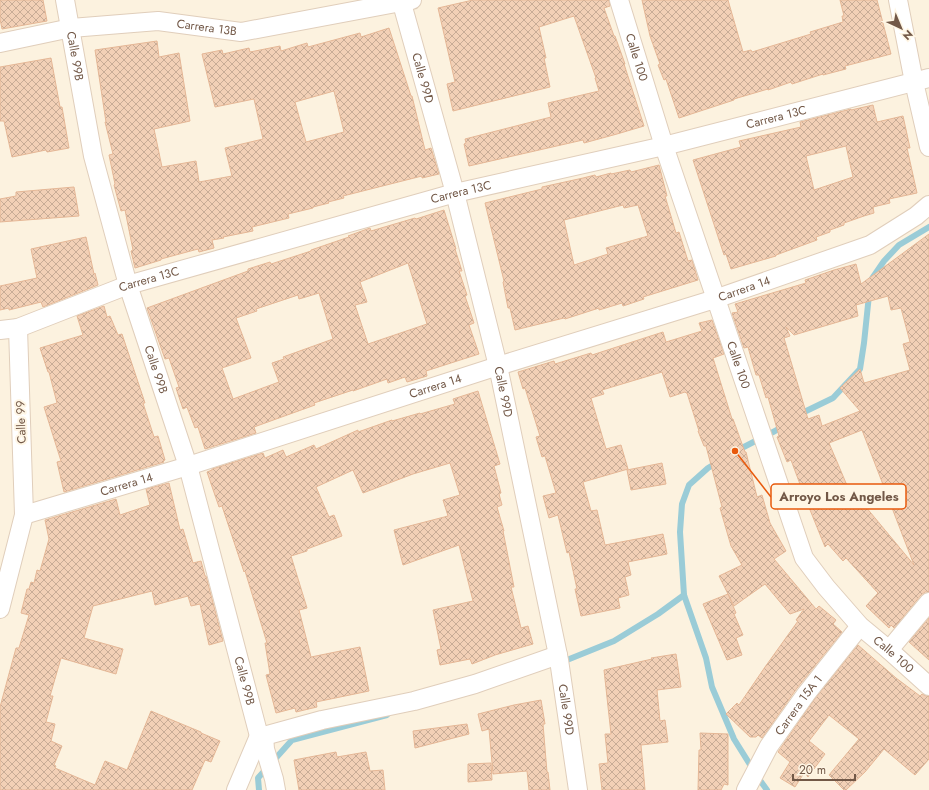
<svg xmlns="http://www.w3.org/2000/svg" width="929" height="790" viewBox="0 0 929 790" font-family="Jost,sans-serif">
  <defs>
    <pattern id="building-cross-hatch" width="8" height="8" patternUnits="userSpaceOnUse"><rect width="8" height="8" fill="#f2d0b6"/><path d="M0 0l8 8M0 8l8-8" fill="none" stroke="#c8ac96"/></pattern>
  </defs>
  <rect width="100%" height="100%" fill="#fcf2df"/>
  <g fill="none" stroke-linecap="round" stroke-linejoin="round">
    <g stroke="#9accd7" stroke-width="6">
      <polyline points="871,280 884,261 899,245 929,227"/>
      <polyline points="800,414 833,398 860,369 864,343 869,295"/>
      <polyline points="736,451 775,431 783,426"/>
      <polyline points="718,462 708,468 689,485 682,504 680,532 684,595 706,658 712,687 734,739 759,779 767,790"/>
      <polyline points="562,662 614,641 658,614 684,595"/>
      <polyline points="259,790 258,778 292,740 387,715"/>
    </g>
  </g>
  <g fill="url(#building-cross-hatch)" stroke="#e5b796" fill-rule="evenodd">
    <polygon points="0,0 43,0 47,21 2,29 0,19"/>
    <polygon points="473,0 609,0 610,6 604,8 614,36 615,36 625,64 624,64 644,126 617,134 584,143 583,140 469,166 464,144 466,143 465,139 551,117 548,103 599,91 595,78 596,78 574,16 539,27 546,58 544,58 550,87 453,111 447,84 455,82 438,8"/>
    <polygon points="642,0 728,0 743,52 751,50 752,52 811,34 810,32 843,22 842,16 844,16 840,0 877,0 891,54 845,66 846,69 823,75 823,74 792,84 791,82 768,90 768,89 734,99 734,100 679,118 666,79 664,80 658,65 660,64 650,36"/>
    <path d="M389 28 411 96H412L425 150 431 148 439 174 422 178V176L343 196 344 198 328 202 329 203 313 207V208L288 214 289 218 252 227 253 231 223 237 224 238 212 240 214 248 199 252 198 249 161 259V260L135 268 131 251 133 250 125 210 121 211 114 185 115 184 109 155 113 154 105 122H106L95 50 157 41 159 57 179 53 190 121 154 129 162 167 196 161 199 182 232 176 225 148 263 139 254 99 215 107 202 54 222 50 223 54 249 48 250 52 280 46 281 51 307 43 308 47 360 33 361 37ZM334 91 344 132 306 142 295 102Z"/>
    <polygon points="51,58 60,107 62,107 69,148 47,152 46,150 12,157 4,121 0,121 0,67"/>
    <path d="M873 105 877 122 903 116 910 148H907L917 193 889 199 890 203 873 207 874 213 864 216 844 223V225L830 230V232L816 237 817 240 776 255V256L731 269 726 254 724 255 693 160 741 147 739 141 801 127 800 122 851 109V110ZM846 146 853 177 814 190 806 156Z"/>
    <path d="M659 165 667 196H665L676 233 679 232 688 261 692 260 698 280 643 297 644 299 623 306 622 303 599 310V308L565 319 564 318 515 330 510 308H508L503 282 504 281 485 203 542 189V187L583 178 595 175 596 177 611 173V174L630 170 631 172ZM623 205 624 208 638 205 648 236 606 248 608 254 574 265 564 220Z"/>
    <polygon points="74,187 79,216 0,222 0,199 16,196 16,192"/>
    <path d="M444 210 456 249H455L462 271H459L467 295 465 296 474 323 469 325 479 354 426 371 427 376 407 382 405 377 388 383 387 379 353 391V390L314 403 315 405 254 427 256 433 205 449 198 427 195 428 187 407 183 409 176 388 179 387 169 358 165 359 147 308 248 271V269L270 262 271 264 311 251V250L349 237 348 236 370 228 371 231 415 218 416 219ZM408 263 427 324 368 344 355 305 367 302 360 282ZM319 293 333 339 283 357 284 359 272 363 279 382 233 399 222 368 251 358 236 318 257 311 256 309 298 295 299 299Z"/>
    <path d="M929 234V592H925L921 595 894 628 891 625 889 628 866 606 878 593 846 558 843 561 828 544 825 547 804 495 791 460 787 462 777 437 779 436 768 397 766 398 759 375H756L748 347 744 348 732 313 738 312 735 304 806 283 805 280 834 270 856 264 861 284ZM888 296 891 310 901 308 910 342 903 344 910 370 864 383 860 369 840 388 860 411 822 426 819 415 808 419 784 338 790 336 786 327 794 335 858 316 856 305ZM862 430 914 565 846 483 829 443Z"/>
    <polygon points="86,237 94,274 95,273 98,285 43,307 41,302 9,310 9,308 0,310 0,286 37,278 31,249"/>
    <polygon points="104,306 107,317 110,316 118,335 122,334 145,403 143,403 154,437 158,436 165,460 163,461 164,462 64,492 57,462 61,461 44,407 57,403 49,372 48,372 40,348 83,335 77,316"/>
    <polygon points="712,320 724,354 713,358 732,419 733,419 745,452 746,452 757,497 762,495 770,523 786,551 774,559 816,609 819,606 836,620 833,624 842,632 797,688 762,738 758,735 756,737 750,737 726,714 737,703 739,705 765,667 798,621 796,620 804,609 790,614 765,584 734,606 719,576 742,565 731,546 720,508 722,507 706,446 704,446 698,431 699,431 687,393 686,393 685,392 670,397 662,372 602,390 604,394 591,398 606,449 621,445 628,469 583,482 591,511 597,510 605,545 663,534 667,554 628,562 631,575 625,577 629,595 618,598 620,608 581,616 575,589 577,589 569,552 567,553 558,515 549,518 543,496 556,493 545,456 542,457 536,437 540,436 525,388 523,389 518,372 554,361 555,364 591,353 592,355 663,332 666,342 702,331 699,323"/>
    <polygon points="478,391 500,464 494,466 501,493 499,494 502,505 497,507 504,531 503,531 514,587 511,587 521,628 528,626 533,644 495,655 472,664 470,659 440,665 437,650 441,649 433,610 473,601 459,545 403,565 394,530 448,516 443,500 460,495 450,463 413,474 363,493 353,470 316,487 329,517 334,515 342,536 307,549 307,551 291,556 307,608 299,610 311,657 360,647 369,691 316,702 317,707 296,712 295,708 276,713 266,675 270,674 265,643 267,643 245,571 244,572 222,506 219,507 207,472 212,470 212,469 263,453 265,458 283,450 286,457 314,445 316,449 358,430 358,432 392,420 392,421 420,413 420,414 455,404 453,399"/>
    <polygon points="662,463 666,484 631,490 627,470"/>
    <polygon points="169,483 180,530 183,529 193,563 201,561 205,576 206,576 223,641 209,645 200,604 191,606 188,596 155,605 152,591 93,606 84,638 123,649 116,674 61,658 50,696 53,696 46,722 55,724 51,741 62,746 54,765 56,766 55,768 95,785 105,761 127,770 151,711 172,720 201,732 201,733 220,741 211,762 205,760 192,790 0,790 0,707 16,648 19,648 29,615 21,613 27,589 29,589 31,582 34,583 37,570 40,571 49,539 45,520 116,499 120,515 150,505 146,489"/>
    <polygon points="728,594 736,613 734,614 743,635 736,638 742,655 727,660 703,604"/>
    <polygon points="929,618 929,660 909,642"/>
    <polygon points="858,645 896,678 920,696 922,694 926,696 929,696 929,759 915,775 884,749 865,772 846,790 844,790 829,775 859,739 829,715 809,741 825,754 808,777 804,773 795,787 780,778 790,762 778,752 814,700"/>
    <polygon points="676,654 681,687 657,690 660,721 665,720 668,742 641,745 645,790 602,790 599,764 608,763 605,734 611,734 604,670 652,659 651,658"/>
    <polygon points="541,700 545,724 543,724 547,772 548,772 550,790 529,790 527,771 493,774 489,729 482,731 478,714 514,705"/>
    <polygon points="467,724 469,734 415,748 413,731"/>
    <polygon points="700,733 728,734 728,785 724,784 721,790 698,790 699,750 701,750"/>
    <polygon points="336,752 337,757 366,752 370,771 383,770 385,790 299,790 294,760"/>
    <polygon points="491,763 492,780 468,782 468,764"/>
  </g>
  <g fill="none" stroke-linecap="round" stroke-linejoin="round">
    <defs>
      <g id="minor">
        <path id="s1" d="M65 0 93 156 128 285 188 466 259 736"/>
        <path id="s2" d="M401 0 455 193 498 366 559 660 578 790"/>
        <path id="s3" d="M619 0 664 146 804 558 826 587 860 626 889 650 929 686"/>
        <polyline points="898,0 914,82 929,147"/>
        <path id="s4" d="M0 43 71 28 158 21 241 32 412 0"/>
        <path id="s5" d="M0 330 18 328 128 285 455 193 664 146 929 78"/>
        <path id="s6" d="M24 515 188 466 498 366 715 299 870 245 916 216 929 205"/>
        <polyline points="0,609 24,515 18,328"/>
        <polyline points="889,650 929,602"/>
        <polyline points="259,736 264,736 322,720 414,701 475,684 558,655"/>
        <polyline points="264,736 265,749 274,779 276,790"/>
        <polyline points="236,790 259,736"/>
        <path id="s7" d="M746 790 769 746 806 694 860 626"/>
      </g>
    </defs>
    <use href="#minor" stroke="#e0cebb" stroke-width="20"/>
    <use href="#minor" stroke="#fff" stroke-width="18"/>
  </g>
  <g text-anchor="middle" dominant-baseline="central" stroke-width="4" stroke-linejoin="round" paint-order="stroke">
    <g font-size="12" fill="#725847" stroke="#fff6e5">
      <text stroke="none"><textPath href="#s4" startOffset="209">Carrera 13B</textPath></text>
      <text stroke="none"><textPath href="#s1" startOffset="57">Calle 99B</textPath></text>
      <text stroke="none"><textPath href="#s3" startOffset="60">Calle 100</textPath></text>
      <text stroke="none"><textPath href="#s2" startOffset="81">Calle 99D</textPath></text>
      <text stroke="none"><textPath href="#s5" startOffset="806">Carrera 13C</textPath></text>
      <text stroke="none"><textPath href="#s5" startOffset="482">Carrera 13C</textPath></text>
      <text stroke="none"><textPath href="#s5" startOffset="158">Carrera 13C</textPath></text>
      <text stroke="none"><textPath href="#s6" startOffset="755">Carrera 14</textPath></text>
      <text stroke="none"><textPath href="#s3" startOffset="384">Calle 100</textPath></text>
      <text stroke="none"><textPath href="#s1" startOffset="381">Calle 99B</textPath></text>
      <text stroke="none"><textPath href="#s6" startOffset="431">Carrera 14</textPath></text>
      <text stroke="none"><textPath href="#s2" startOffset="405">Calle 99D</textPath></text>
      <text transform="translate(21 422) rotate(-92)">Calle 99</text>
      <text stroke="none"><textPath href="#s6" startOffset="107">Carrera 14</textPath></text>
      <text stroke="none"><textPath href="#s3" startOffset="720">Calle 100</textPath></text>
      <text stroke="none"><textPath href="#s1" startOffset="705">Calle 99B</textPath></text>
      <text stroke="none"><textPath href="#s7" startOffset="100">Carrera 15A 1</textPath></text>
      <text stroke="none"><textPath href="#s2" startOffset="729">Calle 99D</textPath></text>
    </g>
  </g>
  <path fill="none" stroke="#e8590c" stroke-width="1.5" d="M735 451L771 497"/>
  <circle fill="#e8590c" stroke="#fff6e5" stroke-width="1.5" cx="735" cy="451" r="4"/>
  <rect fill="#fff6e5" stroke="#e8590c" stroke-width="1.5" x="771" y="484" width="135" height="25" rx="4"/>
  <g font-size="13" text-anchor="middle" font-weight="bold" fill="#725847">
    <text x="839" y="501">Arroyo Los Angeles</text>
  </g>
  <g transform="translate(901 28) rotate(136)" stroke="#fff6e5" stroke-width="3" paint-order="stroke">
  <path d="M0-3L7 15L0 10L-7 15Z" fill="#725847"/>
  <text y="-6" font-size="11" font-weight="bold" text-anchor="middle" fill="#725847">N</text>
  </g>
  <path d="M793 774v6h62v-6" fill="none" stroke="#725847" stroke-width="2"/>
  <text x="799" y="774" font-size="12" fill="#725847" stroke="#fff6e5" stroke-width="3" paint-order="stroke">20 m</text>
</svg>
